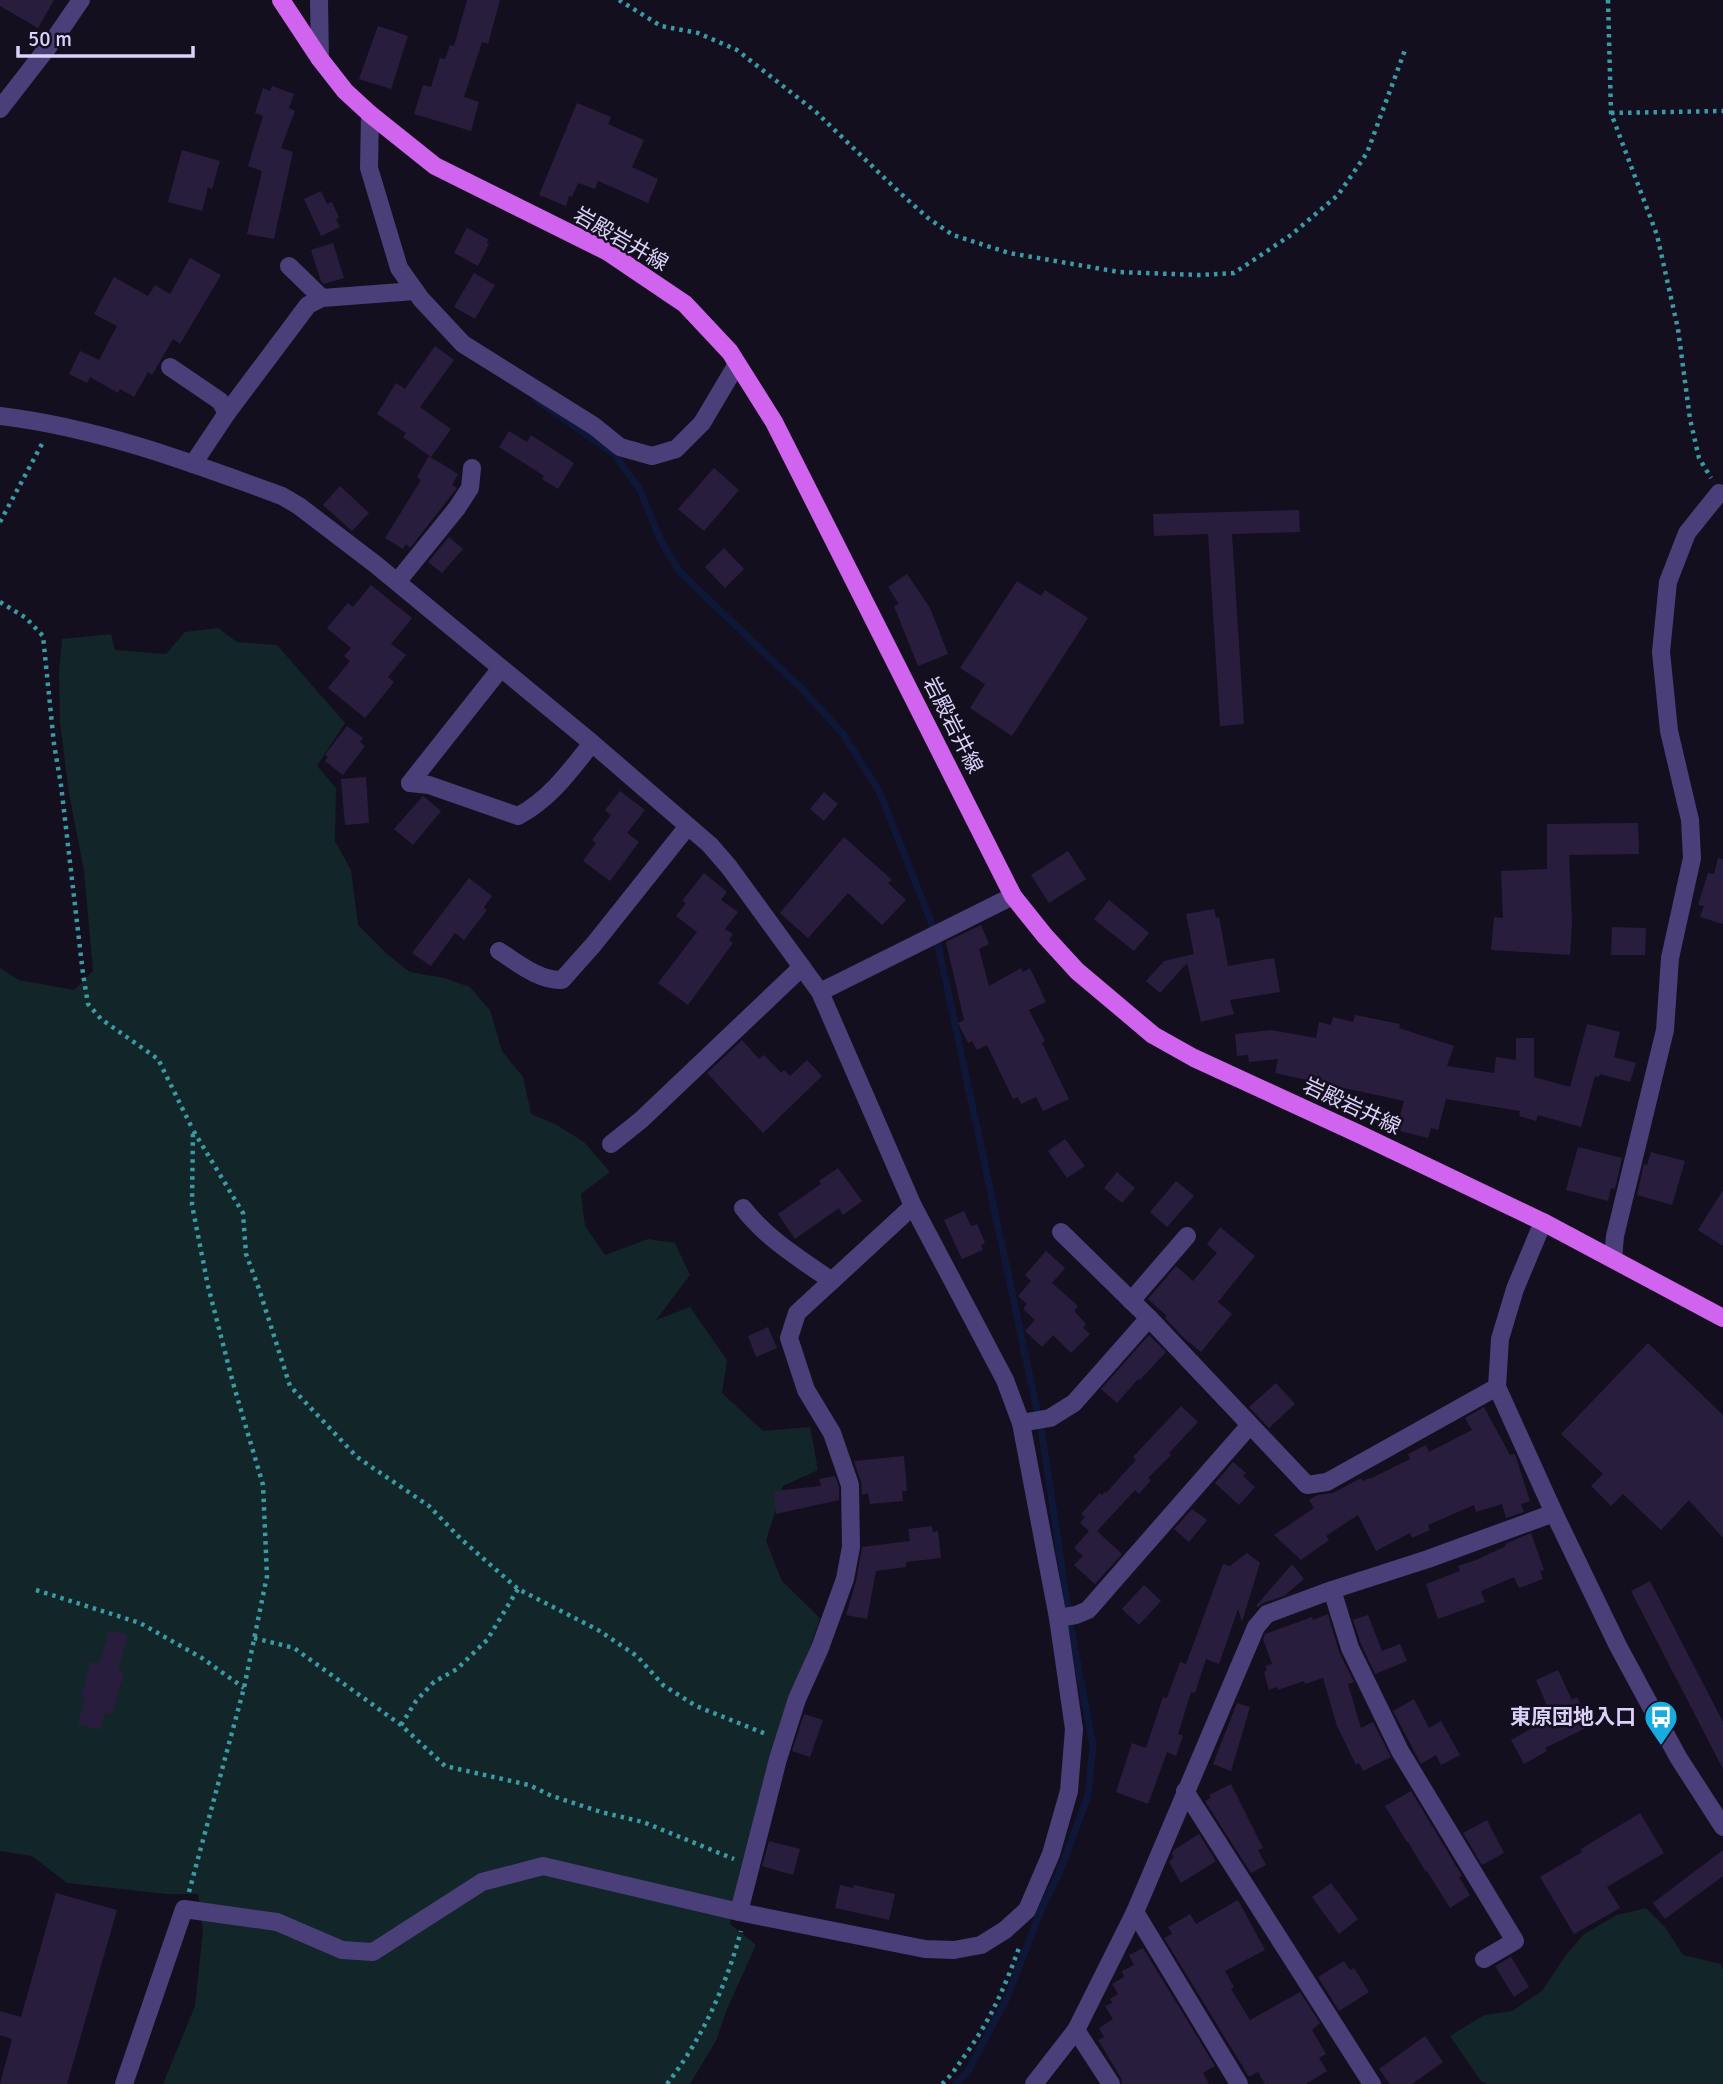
<svg xmlns="http://www.w3.org/2000/svg" width="1723" height="2084" viewBox="0 0 1723 2084" font-family="Signika,'Noto Sans JP',sans-serif">
  <rect width="100%" height="100%" fill="#140f1e"/>
  <g fill="#122528">
    <polygon points="218,628 237,642 277,645 345,723 317,766 336,788 335,841 351,870 358,925 387,954 410,972 444,978 470,987 490,1010 502,1051 523,1077 531,1114 555,1124 584,1142 610,1172 581,1194 585,1226 605,1255 648,1239 675,1243 690,1275 656,1320 690,1307 727,1360 722,1393 763,1431 810,1427 818,1470 783,1486 766,1541 782,1581 820,1618 768,1768 730,1924 756,1945 727,2009 716,2041 690,2084 163,2084 195,2006 203,1930 198,1894 167,1894 67,1883 32,1856 0,1851 0,968 19,980 74,990 93,971 84,871 69,793 60,723 59,672 62,639 111,634 115,650 166,654 185,632"/>
    <polygon points="1646,1908 1665,1927 1683,1955 1721,1964 1723,1970 1723,2084 1487,2084 1481,2081 1450,2036 1484,2015 1512,2011 1542,1991 1566,1955 1584,1934 1617,1915"/>
  </g>
  <g fill="none" stroke-linecap="round" stroke-linejoin="round">
    <polyline stroke="#0e1738" stroke-width="7" points="535,399 614,454 639,488 662,543 680,572 803,690 843,734 880,793 930,919 939,949 1042,1434 1071,1629 1093,1745 1088,1796 1060,1871 1041,1910 1007,1998 968,2071 956,2084"/>
  </g>
  <g fill="#291d3d">
    <polygon points="0,0 54,0 38,28 0,6"/>
    <polygon points="467,0 500,0 488,44 482,42 464,97 479,102 471,131 414,114 423,85 431,87 440,58 445,59 450,45 454,46"/>
    <polygon points="378,26 408,36 391,89 359,79"/>
    <polygon points="272,86 294,94 289,108 295,111 281,148 293,152 274,239 247,234 262,171 248,166 263,116 255,113 263,88 270,91"/>
    <polygon points="577,103 611,117 608,124 644,140 632,167 658,179 648,203 598,181 595,189 578,183 572,197 569,196 566,206 539,195"/>
    <polygon points="182,150 220,161 212,189 208,187 202,211 168,202"/>
    <polygon points="321,191 327,204 332,202 339,218 336,219 340,227 321,236 304,199"/>
    <polygon points="467,228 488,239 487,243 489,244 478,266 454,253"/>
    <polygon points="333,243 344,278 324,284 321,281 311,250"/>
    <polygon points="190,258 221,275 180,344 173,339 152,375 148,372 134,397 120,389 118,393 90,377 87,383 69,374 80,351 99,360 117,326 94,314 114,277 148,296 155,285 170,294"/>
    <polygon points="474,273 495,285 475,319 454,307"/>
    <polygon points="435,346 454,360 420,407 451,429 431,457 403,437 406,433 377,414 396,383 405,389"/>
    <polygon points="509,431 527,442 531,435 574,463 558,489 542,479 544,476 499,447"/>
    <polygon points="429,456 458,474 452,485 457,488 410,548 406,544 403,549 385,538 421,480 417,477"/>
    <polygon points="714,468 739,490 704,531 678,509"/>
    <polygon points="340,486 369,513 352,531 323,505"/>
    <polygon points="1299,510 1300,532 1232,534 1244,724 1220,726 1208,534 1154,536 1153,514"/>
    <polygon points="449,537 463,549 442,573 428,562"/>
    <polygon points="724,548 744,569 725,588 705,567"/>
    <polygon points="907,574 930,608 948,654 918,666 894,606 899,604 888,587"/>
    <polygon points="1017,581 1041,596 1045,590 1088,618 1012,736 970,708 985,684 960,668"/>
    <polygon points="371,585 412,618 391,644 406,655 388,677 394,682 365,718 328,688 350,661 344,656 351,648 327,628 348,603 353,607"/>
    <polygon points="347,726 363,738 360,742 365,746 343,775 325,761 328,757 325,755"/>
    <polygon points="366,777 369,823 345,825 341,779"/>
    <polygon points="620,791 645,810 627,833 639,842 610,881 583,861 596,843 592,840 611,815 605,810"/>
    <polygon points="824,792 838,804 824,821 810,809"/>
    <polygon points="423,796 441,811 413,845 394,829"/>
    <polygon points="1638,823 1639,854 1569,855 1572,922 1570,955 1491,950 1494,917 1503,918 1501,871 1547,869 1547,824"/>
    <polygon points="844,837 892,880 888,883 906,900 882,925 848,893 808,938 780,913"/>
    <polygon points="1068,851 1086,879 1049,903 1031,875"/>
    <polygon points="1718,858 1723,859 1723,924 1700,917 1704,906 1698,905 1708,873 1714,874"/>
    <polygon points="704,873 727,892 721,900 738,912 725,929 733,934 729,940 733,943 688,1005 658,983 697,932 676,916 686,903 682,901"/>
    <polygon points="469,878 492,896 484,907 487,910 464,940 455,933 431,966 412,953"/>
    <polygon points="1109,900 1149,933 1134,951 1094,919"/>
    <polygon points="1214,909 1216,918 1219,917 1228,966 1274,958 1280,992 1230,1000 1234,1014 1201,1022 1187,963 1160,993 1146,981 1164,961 1194,954 1186,914"/>
    <polygon points="981,925 989,944 979,949 989,986 1021,968 1023,972 1030,968 1046,1002 1029,1010 1045,1041 1042,1043 1069,1099 1043,1111 1036,1097 1021,1104 1018,1097 1013,1099 987,1045 977,1050 972,1041 968,1043 958,1023 964,1020 946,942"/>
    <polygon points="1612,927 1646,928 1645,955 1611,955"/>
    <polygon points="1355,1015 1400,1024 1399,1028 1454,1046 1447,1066 1494,1073 1496,1057 1516,1060 1516,1038 1534,1038 1534,1077 1570,1087 1587,1024 1620,1032 1614,1057 1636,1063 1630,1082 1600,1074 1599,1077 1595,1076 1581,1127 1538,1115 1536,1121 1519,1116 1520,1111 1446,1099 1438,1130 1431,1128 1428,1138 1396,1130 1404,1101 1275,1073 1278,1059 1249,1062 1248,1055 1237,1056 1235,1034 1271,1030 1316,1038 1319,1022 1331,1025 1333,1017 1353,1022"/>
    <polygon points="742,1040 759,1059 764,1055 781,1073 784,1070 790,1076 807,1060 822,1076 763,1133 707,1073"/>
    <polygon points="1065,1139 1085,1166 1067,1178 1048,1151"/>
    <polygon points="1578,1147 1622,1158 1615,1189 1611,1188 1608,1201 1566,1190"/>
    <polygon points="1651,1152 1685,1161 1672,1205 1637,1195 1644,1164 1647,1165"/>
    <polygon points="838,1168 862,1201 843,1215 839,1208 795,1239 778,1214 821,1184 819,1181"/>
    <polygon points="1117,1172 1135,1188 1122,1203 1104,1188"/>
    <polygon points="1176,1181 1194,1196 1167,1227 1150,1212"/>
    <polygon points="1723,1190 1723,1246 1698,1230"/>
    <polygon points="964,1211 971,1226 977,1224 985,1243 981,1245 983,1250 962,1259 944,1220"/>
    <polygon points="1220,1227 1255,1256 1218,1302 1232,1314 1201,1352 1183,1337 1165,1318 1167,1316 1148,1299 1176,1266 1193,1281 1217,1253 1207,1244"/>
    <polygon points="1046,1251 1065,1268 1052,1283 1078,1306 1074,1311 1086,1324 1083,1328 1090,1334 1071,1353 1053,1335 1042,1347 1025,1331 1035,1320 1023,1309 1027,1304 1018,1296 1031,1281 1025,1275"/>
    <polygon points="768,1327 777,1348 756,1357 748,1336"/>
    <polygon points="1149,1335 1166,1352 1140,1380 1138,1379 1117,1403 1101,1389"/>
    <polygon points="1648,1343 1723,1415 1723,1538 1689,1500 1661,1530 1623,1494 1611,1506 1591,1486 1603,1474 1561,1434"/>
    <polygon points="1276,1383 1295,1404 1269,1428 1249,1407"/>
    <polygon points="1181,1406 1198,1422 1169,1453 1171,1455 1148,1478 1151,1480 1139,1494 1135,1490 1097,1531 1122,1554 1095,1584 1074,1565 1083,1556 1074,1548 1089,1531 1080,1523 1085,1517 1081,1514 1100,1493 1102,1495 1105,1492 1106,1493 1136,1460 1133,1457"/>
    <polygon points="1484,1407 1510,1455 1515,1454 1530,1501 1521,1504 1524,1512 1506,1518 1502,1504 1476,1512 1474,1505 1428,1525 1430,1530 1412,1538 1410,1533 1376,1551 1358,1515 1326,1536 1329,1540 1301,1560 1274,1535 1314,1508 1309,1500 1317,1495 1333,1493 1361,1478 1363,1481 1369,1478 1370,1479 1410,1459 1408,1454 1426,1445 1429,1452 1472,1430 1465,1418"/>
    <polygon points="904,1456 907,1491 902,1491 903,1501 870,1504 868,1493 862,1495 861,1482 854,1461"/>
    <polygon points="1233,1462 1246,1473 1243,1476 1255,1487 1239,1505 1215,1483"/>
    <polygon points="835,1476 839,1487 839,1500 776,1514 774,1491 821,1486 819,1479"/>
    <polygon points="1192,1509 1207,1520 1189,1542 1174,1529"/>
    <polygon points="932,1526 933,1532 938,1531 941,1558 906,1562 906,1567 876,1571 867,1619 846,1615 856,1581 862,1547 910,1541 908,1529"/>
    <polygon points="1531,1533 1544,1570 1540,1571 1543,1579 1519,1588 1514,1577 1481,1591 1485,1602 1438,1619 1426,1584 1460,1571 1458,1566 1476,1560 1506,1546 1505,1544"/>
    <polygon points="1247,1553 1260,1563 1242,1622 1238,1609 1219,1664 1206,1659 1195,1693 1191,1692 1178,1734 1183,1736 1176,1756 1167,1752 1148,1804 1116,1792 1132,1743 1146,1748 1163,1697 1167,1698 1180,1662 1186,1664 1223,1564 1230,1566"/>
    <polygon points="1292,1564 1304,1579 1284,1596 1263,1603 1258,1607 1256,1606"/>
    <polygon points="1650,1581 1723,1722 1723,1769 1631,1591"/>
    <polygon points="1144,1585 1161,1601 1139,1625 1122,1609"/>
    <polygon points="1328,1614 1339,1652 1354,1682 1348,1684 1361,1728 1373,1722 1391,1757 1363,1771 1359,1763 1356,1765 1337,1726 1323,1678 1305,1684 1304,1681 1278,1690 1277,1687 1269,1690 1264,1672 1267,1670 1265,1666 1272,1664 1263,1639 1265,1634 1312,1617 1313,1620"/>
    <polygon points="1368,1615 1382,1651 1400,1644 1407,1661 1375,1674 1361,1644 1353,1620"/>
    <polygon points="109,1630 128,1635 118,1670 124,1672 112,1715 105,1713 100,1730 78,1724 85,1698 81,1697 90,1662 99,1664"/>
    <polygon points="1558,1670 1572,1700 1577,1697 1590,1726 1545,1748 1547,1751 1524,1764 1511,1740 1552,1717 1536,1680"/>
    <polygon points="1414,1699 1429,1728 1441,1721 1460,1755 1441,1765 1436,1755 1421,1764 1393,1711"/>
    <polygon points="1237,1703 1250,1707 1231,1771 1213,1764"/>
    <polygon points="804,1714 823,1720 810,1757 792,1751"/>
    <polygon points="1231,1784 1263,1848 1258,1850 1266,1865 1251,1873 1205,1801 1211,1798 1209,1795"/>
    <polygon points="1411,1791 1462,1876 1459,1877 1470,1895 1450,1908 1427,1871 1426,1872 1408,1842 1407,1842 1385,1806"/>
    <polygon points="1640,1813 1664,1853 1607,1887 1620,1908 1574,1934 1540,1877 1582,1852 1581,1849"/>
    <polygon points="1487,1820 1504,1853 1482,1865 1463,1833"/>
    <polygon points="1199,1834 1216,1861 1181,1883 1169,1862 1174,1857 1172,1854 1174,1850"/>
    <polygon points="769,1841 800,1849 793,1875 762,1866"/>
    <polygon points="1723,1850 1723,1876 1665,1919 1653,1903"/>
    <polygon points="1331,1883 1358,1919 1339,1934 1312,1897"/>
    <polygon points="840,1885 853,1888 854,1885 895,1894 889,1920 835,1908"/>
    <polygon points="56,1893 117,1910 67,2084 0,2084 12,2039 0,2035 0,2011 21,2017"/>
    <polygon points="1238,1900 1265,1950 1225,1971 1234,1987 1231,1989 1250,2020 1300,1992 1320,2023 1312,2030 1326,2054 1319,2058 1327,2071 1306,2084 1265,2084 1258,2072 1249,2077 1164,1938 1172,1934 1168,1927 1190,1914 1196,1924"/>
    <polygon points="1143,1948 1215,2066 1203,2073 1209,2084 1122,2084 1121,2078 1098,2040 1104,2037 1099,2028 1113,2019 1105,2006 1112,2003 1110,1999 1118,1994 1112,1984 1124,1977 1122,1971 1134,1965 1129,1955"/>
    <polygon points="1511,1957 1529,1987 1514,1997 1495,1966"/>
    <polygon points="1344,1961 1350,1970 1354,1968 1369,1992 1339,2011 1318,1977"/>
    <polygon points="1425,2036 1443,2062 1412,2084 1390,2084 1379,2069"/>
  </g>
  <g fill="none" stroke-linecap="round" stroke-linejoin="round">
    <g stroke="#3a9aa5" stroke-width="4.5" stroke-dasharray="3.5 5" stroke-linecap="butt">
      <polyline points="619,0 661,26 698,33 737,50 816,112 899,192 928,218 953,235 1009,253 1119,272 1199,275 1234,273 1291,235 1338,195 1367,153 1405,50"/>
      <polyline points="1608,0 1611,113 1657,235 1678,329 1690,419 1699,458 1711,478"/>
      <polyline points="1611,113 1723,111"/>
      <polyline points="0,522 43,442"/>
      <polyline points="0,602 26,618 43,636 54,744 61,785 83,974 88,1004 101,1019 158,1059 193,1130"/>
      <polyline points="36,1590 140,1623 202,1658 244,1688"/>
      <polyline points="254,1638 294,1648 401,1725 445,1766 529,1785 552,1796 601,1812 643,1822 734,1859"/>
      <polyline points="401,1725 416,1701 434,1682 457,1669 487,1640 518,1589"/>
      <polyline points="189,1892 244,1688 267,1576 263,1485 233,1383 208,1286 192,1205 193,1130 243,1213 246,1254 259,1289 290,1386 357,1457 429,1506 461,1539 518,1589 598,1630 637,1656 663,1685 696,1706 766,1734"/>
      <path d="M667 2084C702 2039 726 1986 741 1931"/>
      <path d="M942 2084C952 2075 958 2065 966 2054 992 2017 1005 1987 1020 1945"/>
    </g>
    <g stroke="#4a3f78" stroke-width="18">
      <polyline points="319,0 320,59"/>
      <polyline points="0,109 55,38 81,0"/>
      <polyline points="370,114 369,168 399,268 421,299 463,344 594,426 620,447 652,456 676,449 702,423 737,364"/>
      <polyline points="289,266 322,298"/>
      <polyline points="170,367 220,401 227,413"/>
      <path d="M0 416C99 428 189 462 282 496L299 506 375 564 592 743 710 845 729 867 820 992 913 1206 1005 1380 1021 1423 1058 1618 1074 1729 1069 1791 1051 1854 1027 1910 1005 1930 981 1945 954 1950 925 1949 739 1912 543 1866 482 1882 373 1952 342 1950 277 1922 184 1909 124 2084"/>
      <polyline points="193,464 227,413 308,305 322,298 415,291"/>
      <polyline points="397,582 457,508 470,488 472,468"/>
      <path d="M410 783 429 785 518 816C550 799 570 771 592 743"/>
      <polyline points="410,783 501,668"/>
      <path d="M499 951C518 963 539 981 562 980L594 944 688 826"/>
      <polyline points="820,992 1013,896"/>
      <polyline points="611,1144 641,1120 802,967"/>
      <path d="M743 1208C767 1239 800 1259 832 1281"/>
      <polyline points="1543,1222 1515,1289 1500,1339 1497,1387 1554,1513 1618,1646 1678,1757 1723,1827"/>
      <polyline points="1061,1232 1149,1318 1307,1485 1327,1482 1497,1387"/>
      <polyline points="1613,1259 1615,1236 1665,1030 1670,958 1692,858 1690,820 1669,731 1661,652 1668,582 1687,533 1719,493"/>
      <polyline points="1131,1301 1187,1236"/>
      <polyline points="1021,1423 1050,1418 1074,1403 1149,1318"/>
      <polyline points="1332,1590 1350,1648 1400,1751 1515,1941 1484,1959"/>
      <polyline points="1058,1618 1076,1615 1088,1610 1250,1425"/>
      <polyline points="1185,1791 1372,2084"/>
      <polyline points="739,1912 778,1759 797,1699 820,1648 845,1579 851,1547 850,1485 832,1433 806,1390 789,1338 797,1313 913,1206"/>
      <polyline points="1135,1912 1239,2084"/>
      <polyline points="1076,2030 1111,2084"/>
      <polyline points="1034,2084 1076,2030 1135,1912 1256,1627 1267,1614 1332,1590 1428,1559 1554,1513"/>
    </g>
    <polyline stroke="#d164ee" stroke-width="18" points="281,0 320,59 345,91 370,114 435,166 608,252 685,304 730,352 774,422 1013,896 1045,936 1077,971 1153,1035 1194,1058 1359,1134 1543,1222 1723,1318"/>
  </g>
  <defs>
    <symbol id="bus-pin" viewBox="-11 -11 22 30"><path d="M0 17L-7.5 6A9.5 9.5 0 1 1 7.5 6Z" fill="#18abdf" stroke="#140f1e"/><path d="M-5-6H5V4H4V6H2V4H-2V6H-4V4H-5ZM-3.5-4V0h7V-4ZM-3.5 1.2v1.5H-2V1.2ZM2 1.2v1.5H3.5V1.2Z" fill="#fff"/></symbol>
  </defs>
  <g fill-rule="evenodd">
    <use href="#bus-pin" x="1642" y="1698" width="38" height="52"/>
  </g>
  <g text-anchor="middle" dominant-baseline="central" stroke-width="5" stroke-linejoin="round" paint-order="stroke">
    <g font-size="21" fill="#dcd1fa" stroke="#140f1e">
      <text transform="translate(621 239) rotate(30)">岩殿岩井線</text>
      <text transform="translate(953 725) rotate(63)">岩殿岩井線</text>
      <text transform="translate(1352 1106) rotate(25)">岩殿岩井線</text>
    </g>
    <g font-size="21" font-weight="bold" fill="#dcd1fa" stroke="#140f1e" text-anchor="end">
      <text x="1636" y="1717">東原団地入口</text>
    </g>
  </g>
  <path d="M18 46v10h175v-10" fill="none" stroke="#dcd1fa" stroke-width="3.5"/>
  <text x="28" y="46" font-size="21" fill="#dcd1fa" stroke="#140f1e" stroke-width="5" paint-order="stroke">50 m</text>
</svg>
